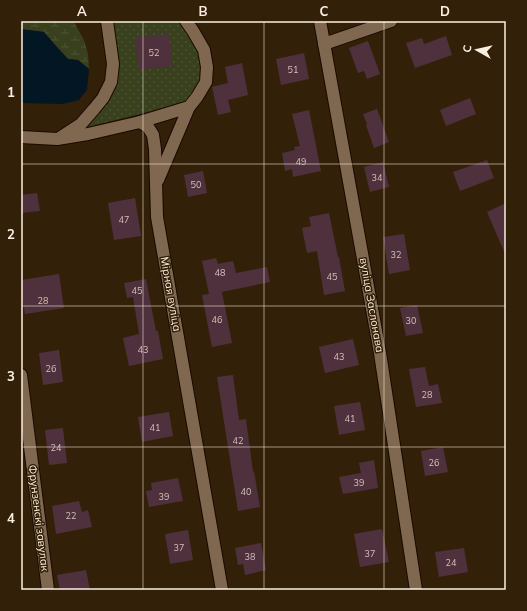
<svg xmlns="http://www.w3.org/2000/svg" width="527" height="611" viewBox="0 0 527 611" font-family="Mulish,sans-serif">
  <defs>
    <pattern id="grass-dots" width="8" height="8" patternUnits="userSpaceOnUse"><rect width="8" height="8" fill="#38401d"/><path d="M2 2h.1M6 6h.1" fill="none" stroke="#4c5333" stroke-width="1.8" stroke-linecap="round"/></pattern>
    <pattern id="wetland-marsh" width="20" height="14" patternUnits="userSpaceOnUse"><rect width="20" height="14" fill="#38401d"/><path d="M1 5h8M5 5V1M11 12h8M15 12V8" fill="none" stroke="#4c5333"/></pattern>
  </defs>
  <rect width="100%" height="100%" fill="#332008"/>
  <polygon fill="url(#grass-dots)" points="107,21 186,21 207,67 197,97 183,103 92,126 70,130 111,82"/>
  <polygon fill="url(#wetland-marsh)" points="21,21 72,21 74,22 84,40 88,54 89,69 78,60 68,59 56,46 44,32 21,29"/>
  <polygon fill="#021624" points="21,29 44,32 56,46 68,59 78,60 89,69 87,90 79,100 63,104 21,103"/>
  <g fill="#4f313d">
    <polygon points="169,34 172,66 139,70 135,38"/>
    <polygon points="446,36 452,55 415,68 406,43 422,38 424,44"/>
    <polygon points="368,41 380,74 367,79 364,71 358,73 349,48"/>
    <polygon points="304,53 309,79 281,85 276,59"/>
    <polygon points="242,63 248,95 228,100 231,112 218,115 212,87 228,83 225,67"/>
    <polygon points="470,98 476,114 446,126 440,110"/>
    <polygon points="377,109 389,142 374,148 366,125 367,124 363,114"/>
    <polygon points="309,110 321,171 293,177 292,169 285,171 282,153 295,150 294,147 300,146 292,114"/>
    <polygon points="487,160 494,178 460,191 453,172"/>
    <polygon points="383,162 389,187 370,192 364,167"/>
    <polygon points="203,171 207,193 188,197 184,175"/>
    <polygon points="37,193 40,211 21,213 21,195"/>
    <polygon points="135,198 141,236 114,240 108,203"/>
    <polygon points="506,203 506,256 487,212"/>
    <polygon points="329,213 338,257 339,257 345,291 324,295 317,251 307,253 302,228 311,226 309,217"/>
    <polygon points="404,234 410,270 389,274 383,237"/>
    <polygon points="216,258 218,264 233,261 236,273 267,267 270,282 222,292 232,343 212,347 202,295 209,294 202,261"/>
    <polygon points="59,274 64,308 25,314 21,292 21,280"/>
    <polygon points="146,279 156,331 158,331 163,359 129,366 123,338 139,334 133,297 127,298 124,283"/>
    <polygon points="417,305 423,333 406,336 400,308"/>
    <polygon points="353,339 359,365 325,373 319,347"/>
    <polygon points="59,350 63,382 43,385 39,353"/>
    <polygon points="425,367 429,386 438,384 442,403 416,407 409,369"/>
    <polygon points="233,375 239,420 246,419 253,472 254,471 260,507 238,511 217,377"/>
    <polygon points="360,402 365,430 339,435 334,406"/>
    <polygon points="169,412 173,436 142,442 138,417"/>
    <polygon points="63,428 67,463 49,465 45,430"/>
    <polygon points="443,447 448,472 425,476 421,451"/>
    <polygon points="374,460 378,488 343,494 339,477 361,473 359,463"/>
    <polygon points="178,478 183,501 149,507 146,491 152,490 151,483"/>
    <polygon points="79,501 82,512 88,510 92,527 56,534 52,506"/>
    <polygon points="382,529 389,562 360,567 354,534"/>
    <polygon points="188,530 193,560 170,564 165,534"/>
    <polygon points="261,543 266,570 245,575 243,564 238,565 235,548"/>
    <polygon points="464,548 468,572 439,577 435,552"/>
    <polygon points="86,570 90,590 60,590 57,575"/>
  </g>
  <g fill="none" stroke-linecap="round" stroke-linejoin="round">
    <defs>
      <g id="minor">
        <polyline points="320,21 380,353 416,590"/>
        <polyline points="324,44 391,21"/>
        <polyline points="140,122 189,107 197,97 206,82 207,67 204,50 193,31 186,21"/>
        <polyline points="21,137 57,139 88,134 140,122 148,127 153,135 155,149 157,217 222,590"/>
        <polyline points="61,137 81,124 94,109 103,98 111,82 113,64 107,21"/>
        <polyline points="158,180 189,107"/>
        <polyline points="21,375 48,590"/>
      </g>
    </defs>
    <use href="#minor" stroke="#1a0900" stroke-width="14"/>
    <use href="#minor" stroke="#7f684f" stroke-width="12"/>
  </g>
  <path fill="none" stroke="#fdf0e2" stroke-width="1" stroke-opacity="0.55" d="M143 21V590M264 21V590M384 21V590M21 164H506M21 306H506M21 447H506"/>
  <g text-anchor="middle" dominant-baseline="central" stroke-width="3" stroke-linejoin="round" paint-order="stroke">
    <g font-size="9" fill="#d2c0b9">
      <text x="154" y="52">52</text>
      <text x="293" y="69">51</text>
      <text x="301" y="161">49</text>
      <text x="377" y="177">34</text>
      <text x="196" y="184">50</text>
      <text x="124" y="219">47</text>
      <text x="396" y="254">32</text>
      <text x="220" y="272">48</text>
      <text x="332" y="276">45</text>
      <text x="137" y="290">45</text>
      <text x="43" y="300">28</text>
      <text x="217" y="319">46</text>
      <text x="411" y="320">30</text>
      <text x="143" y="349">43</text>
      <text x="339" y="356">43</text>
      <text x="51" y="368">26</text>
      <text x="427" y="394">28</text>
      <text x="350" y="418">41</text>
      <text x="155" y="427">41</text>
      <text x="238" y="440">42</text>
      <text x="56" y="447">24</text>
      <text x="434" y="462">26</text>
      <text x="359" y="482">39</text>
      <text x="246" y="491">40</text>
      <text x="164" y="496">39</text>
      <text x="71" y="515">22</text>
      <text x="179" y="547">37</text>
      <text x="370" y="553">37</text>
      <text x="250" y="556">38</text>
      <text x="451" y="562">24</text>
    </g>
    <g font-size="11" fill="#fdf0e2" stroke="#332008">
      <text transform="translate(171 294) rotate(80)">Мірная вуліца</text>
      <text transform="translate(372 305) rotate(80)">вуліца Заслонава</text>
      <text transform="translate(39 518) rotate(83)">Фрунзенскі завулак</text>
    </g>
  </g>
  <rect width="527" height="611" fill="none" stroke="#332008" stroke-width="44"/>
  <g transform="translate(477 50) rotate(278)" stroke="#332008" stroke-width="3" paint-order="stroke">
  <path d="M0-3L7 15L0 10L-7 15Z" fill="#fdf0e2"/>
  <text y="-6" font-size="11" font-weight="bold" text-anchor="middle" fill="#fdf0e2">С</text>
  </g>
  <rect x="22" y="22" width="483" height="567" fill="none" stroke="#fdf0e2" stroke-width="1.5"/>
  <g font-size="13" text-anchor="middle" font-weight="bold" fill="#fdf0e2">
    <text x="82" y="16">A</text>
    <text x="203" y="16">B</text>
    <text x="324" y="16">C</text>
    <text x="445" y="16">D</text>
    <text x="11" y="97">1</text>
    <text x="11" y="239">2</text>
    <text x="11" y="381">3</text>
    <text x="11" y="523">4</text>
  </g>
</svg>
